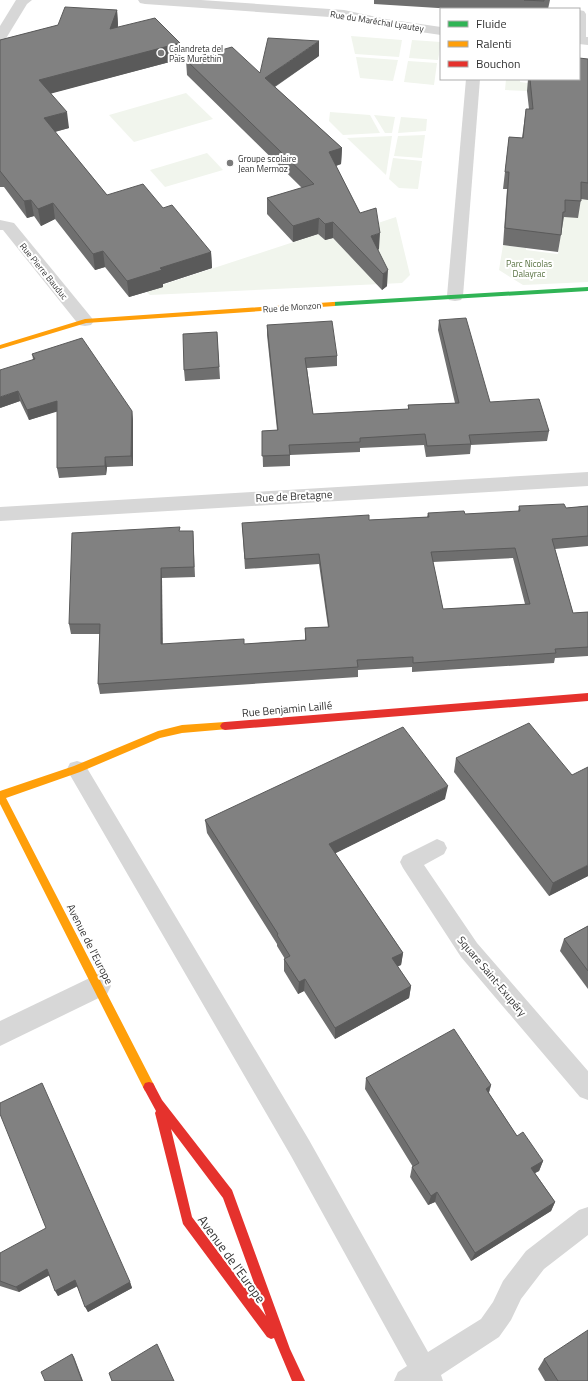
<svg xmlns="http://www.w3.org/2000/svg" width="588" height="1381" viewBox="0 0 588 1381" font-family="'Titillium Web',sans-serif">
  <rect width="100%" height="100%" fill="#fff"/>
  <g fill="#f1f5ed">
    <polygon points="351,36 402,40 399,57 355,54"/>
    <polygon points="412,40 441,42 438,60 409,58"/>
    <polygon points="356,57 398,60 393,81 360,78"/>
    <polygon points="408,61 437,63 434,85 404,82"/>
    <polygon points="506,79 520,80 520,82 528,83 527,91 505,90"/>
    <polygon points="186,93 213,119 134,142 109,115"/>
    <polygon points="330,112 370,115 380,133 343,135 329,121"/>
    <polygon points="374,115 395,117 392,133 385,133"/>
    <polygon points="401,117 427,119 426,131 398,133"/>
    <polygon points="425,135 422,158 394,156 398,136"/>
    <polygon points="392,136 386,175 347,138"/>
    <polygon points="207,153 223,170 165,187 150,170"/>
    <polygon points="393,158 422,161 418,189 399,188 389,179"/>
    <polygon points="576,199 588,199 588,282 523,285 499,270 503,245 526,248 526,250 558,254 563,217"/>
    <polygon points="396,217 410,275 402,283 150,295 147,292 163,286 162,285 318,234 325,240 333,238 352,258 375,224"/>
  </g>
  <g fill="none" stroke-linecap="round" stroke-linejoin="round">
    <g fill="#d7d7d7" fill-rule="evenodd">
      <polygon points="77,761 84,763 309,1140 428,1352 481,1319 493,1302 503,1281 526,1251 579,1210 588,1207 588,1235 544,1269 521,1299 511,1320 499,1337 441,1375 443,1381 394,1381 398,1372 407,1366 291,1156 70,775 67,769 70,763"/>
      <polygon points="437,839 444,842 447,848 444,854 424,865 477,943 588,1071 588,1100 580,1097 461,957 403,868 400,862 403,856"/>
    </g>
    <g fill="#d7d7d7" fill-rule="evenodd">
      <polygon points="16,0 32,0 27,4 5,40 0,41 0,26"/>
      <polygon points="138,0 201,0 344,10 386,19 441,27 441,35 386,27 344,18 145,4 140,3"/>
      <polygon points="579,10 584,11 586,14 586,37 588,37 588,45 579,44"/>
      <polygon points="466,79 480,79 463,296 461,300 455,301 449,300 447,296"/>
      <polygon points="0,220 14,223 91,317 94,321 91,325 85,326 79,325 3,230 0,230"/>
      <polygon points="588,472 588,486 0,521 0,507"/>
      <polygon points="98,974 107,978 111,986 107,994 0,1046 0,1021"/>
    </g>
    <polygon fill="#30b455" fill-rule="evenodd" points="588,287 588,291 333,306 330,304 333,302"/>
    <g fill="#ff9f0a" fill-rule="evenodd">
      <polygon points="333,302 335,302 335,306 86,323 0,349 0,345 85,319"/>
      <polygon points="225,722 228,723 230,726 228,729 182,733 160,738 80,772 6,798 153,1083 155,1087 153,1091 149,1092 145,1091 0,804 0,791 74,766 158,731 182,725"/>
    </g>
    <g fill="#e5322d" fill-rule="evenodd">
      <polygon points="588,693 588,701 225,730 222,729 220,726 222,723 225,722"/>
      <path d="M149 1082 153 1083 162 1100 232 1190 290 1349 305 1381H292L274 1338 271 1339 267 1337 183 1224 155 1113 156 1111 143 1087 145 1083ZM171 1129 223 1198 266 1316 192 1217Z"/>
    </g>
  </g>
  <g fill="#6f6f6f" fill-rule="evenodd">
    <polygon points="374,0 550,0 548,9 454,9 374,4"/>
    <polygon points="117,10 118,25 118,27 180,43 181,59 51,93 69,128 55,132 107,195 163,208 211,252 212,268 163,284 163,287 129,297 105,267 95,270 55,219 41,226 34,216 27,218 4,187 0,187 0,40"/>
    <polygon points="319,56 275,87 342,148 341,164 336,166 360,213 379,249 378,250 387,286 382,290 333,238 325,240 318,234 293,242 267,214 267,198 302,188 187,75 186,60 260,73"/>
    <polygon points="588,59 588,200 581,199 578,218 564,217 558,252 503,245 507,189 503,189 509,137 522,138 526,109 529,109 527,91 528,79 579,79"/>
    <polygon points="439,320 490,402 549,431 547,441 471,445 470,454 426,457 424,445 360,448 360,452 290,455 290,466 263,467 262,431 277,430 267,335 267,325 337,356 337,366 307,368 313,414 408,409 408,405 455,403 438,330"/>
    <polygon points="217,332 220,379 185,381 184,370"/>
    <polygon points="32,354 132,411 133,421 133,466 107,467 106,475 59,478 57,468 57,411 29,420 20,401 0,408 33,359"/>
    <path d="M519 506 566 508 588 506V546L555 549 573 613 588 612V656L555 658 554 663 412 672V667L358 670V677L100 694 98 684 100 634H71L69 624 180 531H193L195 577 162 578V644H244L305 640V628L328 627 319 564 245 569 242 523 369 520 427 517 428 513 465 514 518 512ZM513 558 525 604 443 609 433 562Z"/>
    <polygon points="456,758 588,876 549,896 454,772"/>
    <polygon points="445,799 335,853 403,953 401,965 397,966 411,986 409,998 335,1039 304,991 298,994 284,971 284,959 285,959 277,946 277,944 207,833 205,820"/>
    <polygon points="588,926 588,989 560,951 564,939"/>
    <polygon points="366,1078 491,1085 489,1093 517,1136 543,1161 539,1171 535,1173 555,1202 551,1211 471,1261 435,1202 428,1205 410,1177 412,1167 413,1167 365,1089"/>
    <polygon points="0,1253 130,1282 132,1288 88,1312 77,1286 58,1296 49,1275 19,1292 0,1286"/>
    <polygon points="544,1359 588,1381 545,1381 538,1369"/>
  </g>
  <g fill="#5a5a5a">
    <polygon points="117,10 118,25 111,45 110,29"/>
    <polygon points="319,41 319,56 265,93 265,78"/>
    <polygon points="180,43 181,59 42,96 39,80"/>
    <polygon points="67,112 69,128 46,134 44,118"/>
    <polygon points="342,148 341,164 329,168 329,152"/>
    <polygon points="31,200 34,216 27,218 24,201"/>
    <polygon points="53,203 55,219 41,226 38,209"/>
    <polygon points="319,218 318,234 293,242 293,226"/>
    <polygon points="333,222 333,238 325,240 325,224"/>
    <polygon points="380,233 379,249 370,252 371,236"/>
    <polygon points="103,251 105,267 95,270 93,254"/>
    <polygon points="211,252 212,268 163,284 163,287 129,297 127,281 160,268"/>
    <polygon points="388,270 387,286 382,290 383,274"/>
    <polygon points="18,391 20,401 0,408 0,397"/>
    <polygon points="57,401 59,411 29,420 27,410"/>
    <polygon points="132,411 133,421 133,466 131,456"/>
    <polygon points="105,457 107,467 106,475 105,466"/>
    <polygon points="161,568 162,578 163,654 161,644"/>
    <polygon points="448,786 445,799 328,857 329,844"/>
    <polygon points="588,865 588,876 549,896 553,883"/>
    <polygon points="403,953 401,965 390,970 392,958"/>
    <polygon points="305,979 304,991 298,994 299,982"/>
    <polygon points="411,986 409,998 335,1039 335,1028"/>
    <polygon points="491,1085 488,1095 486,1089"/>
    <polygon points="543,1161 539,1171 527,1177 531,1168"/>
    <polygon points="437,1192 435,1202 428,1205 431,1196"/>
    <polygon points="555,1202 551,1211 471,1261 475,1253"/>
    <polygon points="47,1269 50,1275 19,1292 16,1287"/>
    <polygon points="75,1280 78,1286 58,1296 55,1291"/>
    <polygon points="130,1282 132,1288 88,1312 85,1307"/>
    <polygon points="72,1354 74,1357 83,1381 82,1381"/>
  </g>
  <g fill="#818181" stroke="#5a5a5a" fill-rule="evenodd">
    <polygon points="524,0 544,0 544,1"/>
    <polygon points="65,7 117,10 110,29 155,18 180,43 39,80 67,112 44,118 107,195 143,184 163,208 172,205 211,252 160,268 162,270 127,281 103,251 93,254 53,203 38,209 31,200 24,201 0,171 0,40 58,25"/>
    <polygon points="268,38 319,41 265,78 342,148 329,152 360,213 376,208 380,233 371,236 388,270 383,274 333,222 325,224 319,218 293,226 267,198 314,184 186,60 232,47 260,73"/>
    <polygon points="579,58 588,59 588,183 581,182 581,201 565,200 565,212 563,212 561,235 505,228 509,172 505,172 509,137 523,138 526,109 533,109 530,79 579,79"/>
    <polygon points="466,318 490,402 539,399 549,431 469,435 471,444 427,446 425,434 360,438 360,442 289,445 290,455 262,456 262,431 278,430 267,325 332,321 337,356 305,358 313,414 409,409 408,405 459,403 439,320"/>
    <polygon points="217,332 219,367 184,370 183,334"/>
    <polygon points="82,338 132,411 131,456 105,457 105,466 57,468 57,401 27,410 18,391 0,397 0,370 35,359 32,354"/>
    <path d="M564 504 566 508 588 506V536L552 539 573 613 588 612V647L555 649 556 653 413 663V657L357 660 358 667 98 684 100 624H69L72 533 180 527 179 531H193L194 567 161 568V644L244 639V644L306 640 305 628 329 627 319 554 245 559 242 523 369 515V520L429 517 428 513 464 511 465 514 520 511 519 506ZM515 548 530 604 443 609 431 552Z"/>
    <polygon points="529,723 572,775 588,767 588,865 553,883 456,758"/>
    <polygon points="403,727 448,786 329,844 403,953 392,958 411,986 335,1028 305,979 299,982 284,959 290,956 277,935 278,934 205,820"/>
    <polygon points="588,926 588,971 564,939"/>
    <polygon points="454,1029 491,1085 486,1089 517,1136 523,1132 543,1161 531,1168 555,1202 475,1253 437,1192 431,1196 412,1167 419,1163 366,1078"/>
    <polygon points="42,1083 130,1282 85,1307 75,1280 55,1291 47,1269 16,1287 0,1281 0,1253 46,1228 0,1114 0,1103"/>
    <polygon points="588,1330 588,1381 558,1381 544,1359"/>
    <polygon points="157,1344 174,1381 112,1381 109,1373"/>
    <polygon points="72,1354 82,1381 45,1381 41,1372"/>
  </g>
  <g fill="#7a7a7a" stroke="#fff" stroke-width="1.5">
    <circle cx="161" cy="53" r="4"/>
    <circle cx="230" cy="163" r="4"/>
  </g>
  <g text-anchor="middle" dominant-baseline="central" stroke-width="4" stroke-linejoin="round" paint-order="stroke">
    <g font-size="9" fill="#333" stroke="#fff">
      <text transform="translate(377 21) rotate(9)">Rue du Maréchal Lyautey</text>
      <text transform="translate(44 271) rotate(51)">Rue Pierre Bauduc</text>
      <text transform="translate(292 307) rotate(-4)">Rue de Monzon</text>
    </g>
    <g font-size="9" fill="#333" stroke="#fff" text-anchor="start">
      <text x="169" y="48">Calandreta del<tspan x="169" dy="10">Paìs Murethin</tspan></text>
      <text x="238" y="158">Groupe scolaire<tspan x="238" dy="10">Jean Mermoz</tspan></text>
    </g>
    <g font-size="9" fill="#56703f" stroke="#fff">
      <text x="529" y="263">Parc Nicolas<tspan x="529" dy="10">Dalayrac</tspan></text>
    </g>
    <g font-size="11" fill="#333" stroke="#fff">
      <text transform="translate(294 496) rotate(-3)">Rue de Bretagne</text>
      <text transform="translate(287 709) rotate(-5)">Rue Benjamin Laillé</text>
      <text transform="translate(90 944) rotate(63)">Avenue de l'Europe</text>
      <text transform="translate(492 976) rotate(50)">Square Saint-Exupéry</text>
    </g>
    <g font-size="13" fill="#333" stroke="#fff">
      <text transform="translate(232 1259) rotate(54)">Avenue de l'Europe</text>
    </g>
  </g>
  <rect x="440" y="8" width="140" height="72" fill="#ffffff" stroke="#adadad"/>
  <rect x="448" y="21" width="20" height="6" fill="#30b455" stroke="#adadad"/>
  <text x="476" y="28" font-size="12" fill="#333333">Fluide</text>
  <rect x="448" y="41" width="20" height="6" fill="#ff9f0a" stroke="#adadad"/>
  <text x="476" y="48" font-size="12" fill="#333333">Ralenti</text>
  <rect x="448" y="61" width="20" height="6" fill="#e5322d" stroke="#adadad"/>
  <text x="476" y="68" font-size="12" fill="#333333">Bouchon</text>
</svg>
